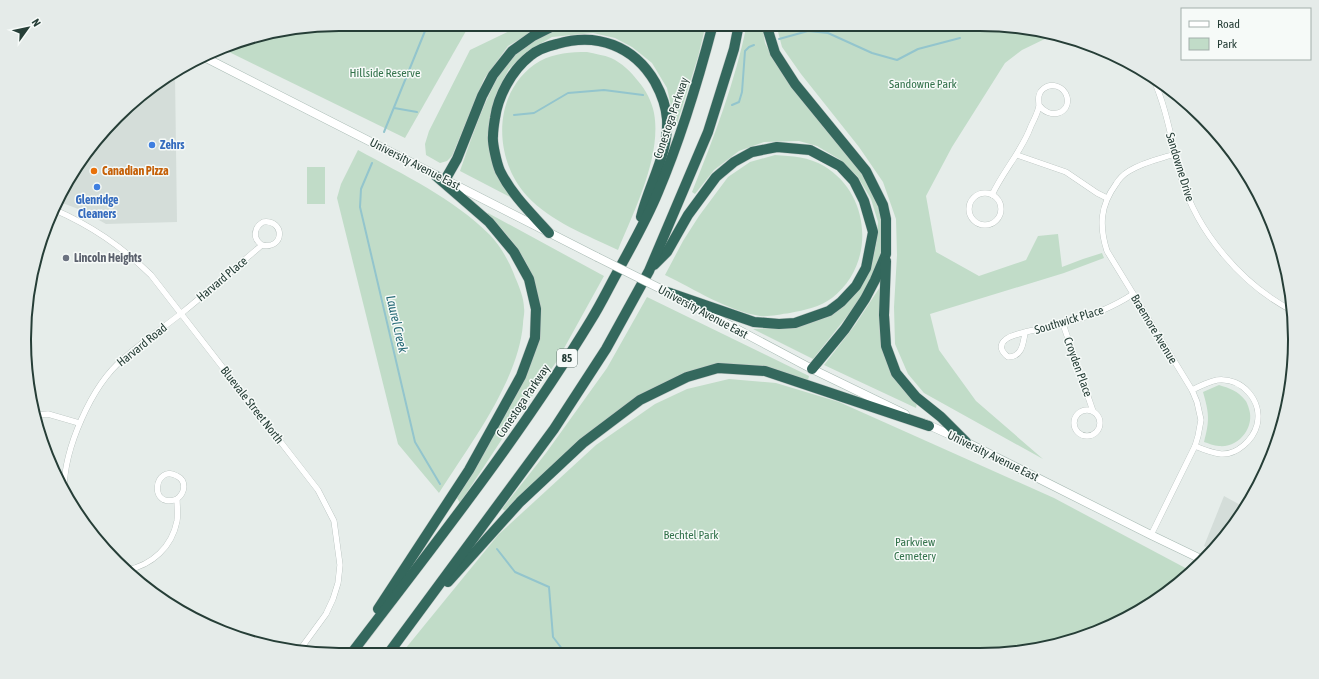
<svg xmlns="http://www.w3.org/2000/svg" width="1319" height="679" viewBox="0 0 1319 679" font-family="'Asap Condensed',sans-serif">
  <rect width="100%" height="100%" fill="#e6edea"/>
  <g fill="#d4ddd9">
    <polygon points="175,75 177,222 106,224 81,210 57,201 77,164 147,89"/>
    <polygon points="1224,496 1244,507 1213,551 1204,546"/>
  </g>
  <g fill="#c1dcc8">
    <polygon points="340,24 470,24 405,138 223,49 238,41"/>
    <polygon points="524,24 545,24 508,46 484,79 452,156 447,161 440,163 426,155 425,144 429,131 470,50"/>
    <path d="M566 24H706L698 57 676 127 673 126 671 106 667 88 652 63 632 47 615 38 593 33 552 37 528 51 509 69 497 92 491 112 488 138 497 175 512 198 460 171C471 140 492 74 516 53 530 41 549 32 566 24Z"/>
    <path d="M747 24H762L765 43 773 59 860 169 874 191 885 226 883 250 874 278 856 305 813 359 753 329 794 327 819 320 836 311 870 270 876 245 878 222 871 199 858 177 839 159 817 146 799 141 764 142 739 151 714 170 695 194 692 192C714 137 735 82 747 24Z"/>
    <polygon points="776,24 1000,25 1055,34 1022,50 1005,63 952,147 926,196 936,252 979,276 1026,260 1038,236 1058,234 1062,267 1083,259 1102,253 1104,258 1064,273 930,314 939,350 976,401 1043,459 924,393 908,374 895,344 894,307 897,255 896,219 883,182 859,147 801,74 782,47"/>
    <path d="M587 52C595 54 604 55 611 58 622 63 631 72 638 81 646 90 652 102 654 113 662 156 634 211 618 250 587 235 551 222 527 196 492 158 492 89 540 61 555 53 571 52 587 52Z"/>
    <path d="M358 150C404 175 453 198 490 235 500 245 510 263 515 277 519 286 524 298 524 308 525 313 523 319 523 324 518 382 470 444 439 493L398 444 337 198 341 184Z"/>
    <path d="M775 155C792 156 809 157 824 166 871 194 876 264 832 298 820 307 805 310 790 313 781 314 769 317 760 316 728 311 694 289 665 275L683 241 699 216 728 177 750 162Z"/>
    <rect x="307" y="167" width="18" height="37"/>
    <polygon points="488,213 604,276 557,361 504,436 460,503 457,498 499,425 528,371 534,284 527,264 516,246 502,229 486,215"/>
    <polygon points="880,287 883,287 882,350 893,377 917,403 916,408 824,365 855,325"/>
    <polygon points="647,297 809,376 808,380 755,365 719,365 687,374 578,441 545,472 506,511 502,509 546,453 607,368"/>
    <polygon points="729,379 776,383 839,402 1054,498 1191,571 1171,590 1100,631 1021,652 401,654 498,535 596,445 655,404 687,389"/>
    <path d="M1219 385C1229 388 1238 391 1245 400 1247 402 1248 406 1249 409 1255 427 1239 448 1219 446 1214 446 1208 443 1204 442 1210 420 1209 413 1203 392Z"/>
  </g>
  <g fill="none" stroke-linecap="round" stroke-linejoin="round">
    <g stroke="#93c5cd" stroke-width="2">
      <polyline points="779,39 808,31 828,33 872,53 897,60 918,49 960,38"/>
      <polyline points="732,105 739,102 742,92 745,51 749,47 754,45"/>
      <polyline points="394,108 417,112"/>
      <polyline points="514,115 534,113 568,93 604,90 643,95"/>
      <polyline points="384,132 425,31 429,24"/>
      <polyline points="372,163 361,189 360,207 415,442 440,484"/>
      <polyline points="497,549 515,572 549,587 553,637 566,654"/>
    </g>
    <defs>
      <g id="minor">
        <path d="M1153 78C1167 109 1172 144 1181 177 1197 232 1242 285 1293 311"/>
        <polyline points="1017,155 1066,172 1097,193 1107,198"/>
        <circle cx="985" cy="209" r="16"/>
        <path d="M992 195C1003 171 1022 151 1031 126 1034 120 1038 112 1039 106 1039 100 1037 94 1043 89 1051 82 1064 86 1067 97 1071 114 1049 120 1039 105"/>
        <path d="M53 209C92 226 121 246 151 275L318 490 334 521 340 565 338 583 333 599 326 614 299 651"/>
        <polyline points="1063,324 1093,411"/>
        <path d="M1025 333C1023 344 1022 357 1008 357 1002 352 998 346 1005 340 1013 332 1050 328 1063 324 1088 317 1112 308 1133 294"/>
        <path d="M1192 390C1200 386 1208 382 1217 380 1242 377 1263 401 1257 425 1253 440 1237 455 1221 454 1213 453 1202 449 1195 446"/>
        <circle cx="1087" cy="423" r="13"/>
        <polyline points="37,415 48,414 79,423"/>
        <path d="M64 490C64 449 91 386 123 359 142 342 163 328 183 312 210 290 236 267 262 245 285 250 285 219 263 222 253 228 253 239 262 245"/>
        <path d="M1151 535 1195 446 1198 436 1201 420 1197 402 1192 390 1107 251C1099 226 1100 206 1116 184 1119 179 1124 174 1129 171 1143 162 1159 159 1175 154"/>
        <path d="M127 570C152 565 172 547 177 521 178 514 177 506 177 499 185 493 187 481 177 476 154 463 148 510 177 499"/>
      </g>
      <g id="secondary">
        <polyline points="206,58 597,257"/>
        <polyline points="686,302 812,369 905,414"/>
        <polyline points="924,423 966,442 1151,535 1203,560"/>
      </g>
      <g id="motorway">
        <polyline points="766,24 775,53 795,84 866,171 883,205 886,219 886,254 875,280 865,299 845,329 812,369"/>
        <polyline points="445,180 457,159 482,96 493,75 512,51 533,36 557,24"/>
        <path d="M549 233C531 213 512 195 500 171 497 164 492 143 493 136 493 130 494 124 495 118 498 96 512 70 530 56 537 50 548 46 557 44 597 32 634 46 655 82 661 93 666 105 667 119 669 153 649 184 641 217"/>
        <polyline points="886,261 884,315 886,346 896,373 916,397 941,417 966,442"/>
        <polyline points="654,265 667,252 688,215 716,177 734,162 752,152 777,147 810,150 840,166 854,181 864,201 873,232 866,268 856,286 841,302 829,311 795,323 779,324 754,322 667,292"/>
        <polyline points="448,582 520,502 583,443 640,400 687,377 718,368 765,371 929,426"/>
        <polyline points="378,609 469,470 521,376 535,338 536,309 529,279 514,252 489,222 436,176"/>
        <path d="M351 654C434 545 520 437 591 320 601 304 609 287 618 271 632 245 647 219 658 192 681 138 698 81 713 24"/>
        <polyline points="388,654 554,429 606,349 649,271 708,132 734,49 739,24"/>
      </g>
    </defs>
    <use href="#minor" stroke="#a9b5b1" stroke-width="6"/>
    <use href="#secondary" stroke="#a5b8b1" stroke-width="9"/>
    <use href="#motorway" stroke="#c2c9c7" stroke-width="11"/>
    <use href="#minor" stroke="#fff" stroke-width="5.5"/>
    <use href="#secondary" stroke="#fff" stroke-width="8"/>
    <use href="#motorway" stroke="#34685d" stroke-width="10"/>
    <defs>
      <polyline id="secondary-bridge" points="597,257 667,292"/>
    </defs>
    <use href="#secondary-bridge" stroke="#a5b8b1" stroke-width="9" stroke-linecap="butt"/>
    <use href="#secondary-bridge" stroke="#fff" stroke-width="8"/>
  </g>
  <g fill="#3f7fe0" stroke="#f6faf8" stroke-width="1.5">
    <circle cx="152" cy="145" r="4"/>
    <circle cx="97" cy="187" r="4"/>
  </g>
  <circle fill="#e8710a" stroke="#f6faf8" stroke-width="1.5" cx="94" cy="171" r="4"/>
  <circle fill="#6b7280" stroke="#f6faf8" stroke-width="1.5" cx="66" cy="258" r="4"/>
  <g text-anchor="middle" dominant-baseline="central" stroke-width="3" stroke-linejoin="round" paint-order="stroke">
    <rect fill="#f6faf8" stroke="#647671" stroke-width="1" x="557" y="349" width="20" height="18" rx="3"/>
    <g font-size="11" font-weight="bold" fill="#263e37">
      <text x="567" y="358">85</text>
    </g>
    <g font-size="12" fill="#33724b" stroke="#f6faf8">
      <text x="385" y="73">Hillside Reserve</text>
      <text x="923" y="84">Sandowne Park</text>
      <text x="691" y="535">Bechtel Park</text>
      <text x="915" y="542">Parkview<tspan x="915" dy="14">Cemetery</tspan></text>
    </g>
    <g font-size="12" fill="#263e37" stroke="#f6faf8">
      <text transform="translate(671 118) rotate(-71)">Conestoga Parkway</text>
      <text transform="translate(415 164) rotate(27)">University Avenue East</text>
      <text transform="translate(1180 167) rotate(73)">Sandowne Drive</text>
      <text transform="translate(222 279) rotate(-40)">Harvard Place</text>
      <text transform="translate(703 312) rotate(28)">University Avenue East</text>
      <text transform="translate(1069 320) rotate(-17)">Southwick Place</text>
      <text transform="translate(1154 329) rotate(59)">Braemore Avenue</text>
      <text transform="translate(142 345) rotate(-39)">Harvard Road</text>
      <text transform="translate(1078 367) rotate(70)">Croyden Place</text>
      <text transform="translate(523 401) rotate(-56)">Conestoga Parkway</text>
      <text transform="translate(252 405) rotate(52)">Bluevale Street North</text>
      <text transform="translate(993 456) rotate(26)">University Avenue East</text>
    </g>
    <g font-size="12" font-weight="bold" fill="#366cbe" stroke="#f6faf8" text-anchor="start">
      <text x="160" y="145">Zehrs</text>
      <text x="97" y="200" text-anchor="middle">Glenridge<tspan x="97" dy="14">Cleaners</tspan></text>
    </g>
    <g font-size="12" font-weight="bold" fill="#c56008" stroke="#f6faf8" text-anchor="start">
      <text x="102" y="171">Canadian Pizza</text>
    </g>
    <g font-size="12" font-weight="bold" fill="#5b616d" stroke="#f6faf8" text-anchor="start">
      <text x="74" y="258">Lincoln Heights</text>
    </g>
    <g font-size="13" font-style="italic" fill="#256976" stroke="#f6faf8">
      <text transform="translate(397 324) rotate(77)">Laurel Creek</text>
    </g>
  </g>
  <path d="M0 0H1319V679H0ZM339 31H980A308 308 0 0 1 1288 339V340A308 308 0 0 1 980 648H339A308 308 0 0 1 31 340V339A308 308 0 0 1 339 31Z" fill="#e5ebe9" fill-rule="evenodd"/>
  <path fill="none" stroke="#263e37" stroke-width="2" d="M339 31H980A308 308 0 0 1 1288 339V340A308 308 0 0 1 980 648H339A308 308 0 0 1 31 340V339A308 308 0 0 1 339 31Z"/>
  <rect x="1181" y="8" width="130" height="52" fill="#f6faf8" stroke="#a3afab"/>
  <rect x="1189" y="21" width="20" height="6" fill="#ffffff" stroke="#a3afab"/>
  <text x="1217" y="28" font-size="12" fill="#263e37">Road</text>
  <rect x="1189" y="38" width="20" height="12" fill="#c1dcc8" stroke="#a3afab"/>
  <text x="1217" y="48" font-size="12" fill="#263e37">Park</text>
  <g transform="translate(28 28) rotate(57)" stroke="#f6faf8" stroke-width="3" paint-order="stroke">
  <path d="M0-3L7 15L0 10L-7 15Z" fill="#263e37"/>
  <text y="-6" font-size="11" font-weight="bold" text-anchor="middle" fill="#263e37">N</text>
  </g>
</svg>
